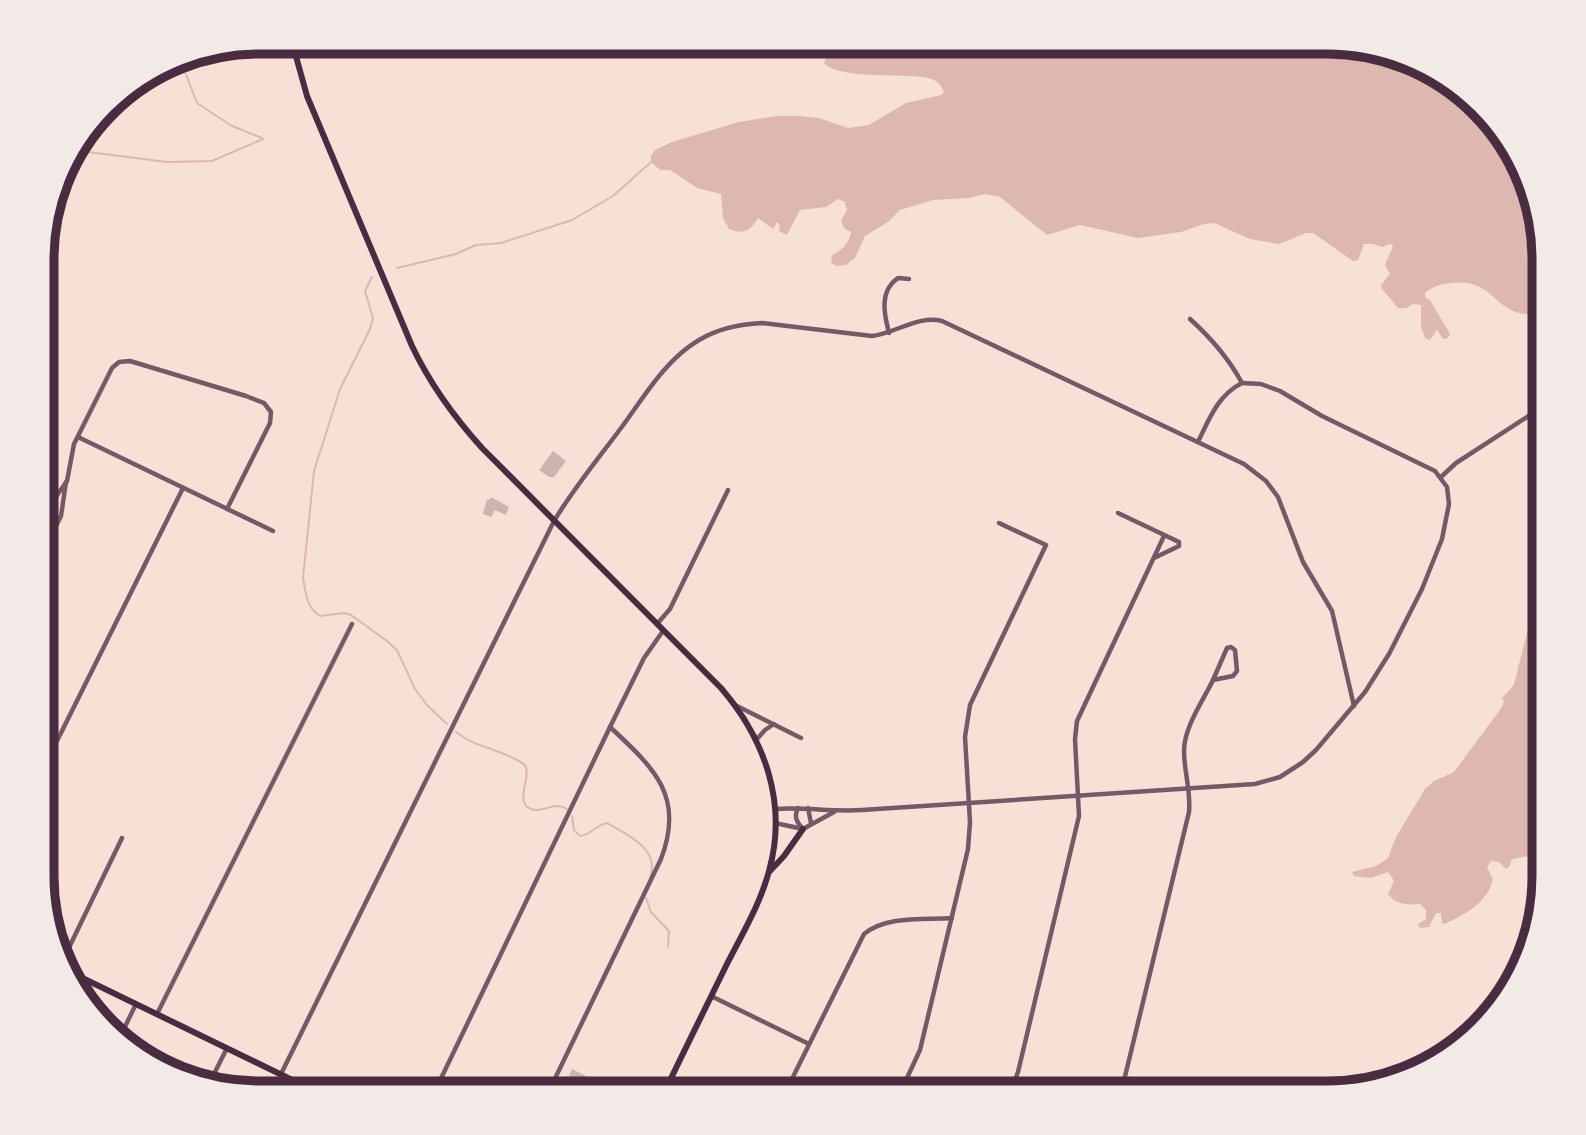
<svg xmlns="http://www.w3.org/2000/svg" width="1586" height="1135" viewBox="0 0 1586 1135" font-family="Lora,serif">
  <rect width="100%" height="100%" fill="#f7e1d7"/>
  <g fill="#dcb8b0">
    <path d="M888 42H1340L1397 54 1459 87 1521 163 1544 246V328L1532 322 1527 314C1493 312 1494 278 1451 283 1441 284 1433 286 1425 293V297L1430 300 1450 334 1448 338 1443 339 1437 330 1430 340 1425 338 1421 327V305L1413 304 1406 308H1398L1382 289 1381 285 1390 274 1385 265 1393 246 1390 244 1382 247 1373 244H1364L1358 260 1353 261 1313 233H1306L1279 244 1250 239 1214 223 1204 224 1181 232 1138 238 1080 225 1047 235 1000 197 985 194 969 198 933 200 900 210 888 222 865 236 855 258 846 265 837 266 831 263 832 255C842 251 849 243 851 232L844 228 841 221 847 210 845 202 838 199 826 207 800 210 787 235 779 231 780 225 777 222 773 229 758 218C750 231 744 235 729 229L723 218 721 194 697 188 670 170H660L651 162V156L655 150 672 142 739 122 777 116H799L819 118 848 128 869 125 906 103 941 95 944 92C941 85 937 80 928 78 906 73 839 80 824 63L826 58 844 51 875 55 887 47Z"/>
    <path d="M1544 610V858L1540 855C1530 857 1519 856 1511 860L1510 866 1506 869 1499 862 1491 861 1487 867 1493 879C1488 903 1465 914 1445 924L1442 923 1441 913H1436L1429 927 1420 928 1418 924 1426 919V910L1420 904C1406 905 1396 905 1388 894L1394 881 1388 872 1371 878 1354 876 1352 872 1376 866 1388 858 1396 837 1425 789 1434 781 1454 772 1502 707 1504 701 1502 698 1514 685 1530 620Z"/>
  </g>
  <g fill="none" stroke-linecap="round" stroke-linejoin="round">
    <g stroke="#dcb8b0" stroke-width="2">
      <polyline points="180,59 197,103 232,126 262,138"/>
      <polyline points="72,150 167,162 212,161 263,139"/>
      <polyline points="397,268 456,254 476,245 501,243 572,220 613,196 651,162"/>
      <path d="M372 277 365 291 373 318 370 329 340 389 314 471 303 578C306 593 306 607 320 616L344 613 351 615 387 641 397 650 415 689 427 705 447 724"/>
      <path d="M456 732C477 749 504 749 525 765 532 777 515 800 529 808 542 815 554 800 567 809"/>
      <path d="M572 816 574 830 580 836C591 835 596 825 607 823 626 834 661 849 650 877"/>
      <polyline points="646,898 651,912 669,931 668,947"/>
    </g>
  </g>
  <g fill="#ccb4b1">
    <polygon points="553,451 566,461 554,477 549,477 539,470"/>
    <polygon points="491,497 509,507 506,515 495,510 491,517 483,514 487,499 490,500"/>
    <polygon points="572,1069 620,1093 561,1093"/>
  </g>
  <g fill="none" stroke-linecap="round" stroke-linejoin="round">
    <g stroke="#755966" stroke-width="4.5">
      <path d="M1190 319C1210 337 1229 359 1242 383"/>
      <path d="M889 333C884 314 879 291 898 278L909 279"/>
      <polyline points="78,437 273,531"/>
      <path d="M1198 442C1209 419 1218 395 1242 383"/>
      <polyline points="1441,477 1456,463 1544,406"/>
      <polyline points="1118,513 1179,542 1179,546 1154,558"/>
      <polyline points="44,514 67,481 74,444 112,368 119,362 130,361 246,396 264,403 271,412 270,423 227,509"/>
      <polyline points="44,550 61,516 66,482"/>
      <polyline points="657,624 670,609 728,490"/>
      <polygon points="1231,647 1235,650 1237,671 1233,676 1213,680 1227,648"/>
      <polyline points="737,706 801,738"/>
      <polyline points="757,739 765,730 774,724"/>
      <polyline points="44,744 53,748"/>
      <polyline points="44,767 183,488"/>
      <path d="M798 808C794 816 796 821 802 828"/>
      <polyline points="808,808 811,823"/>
      <path d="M775 809C805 807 833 812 862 810L1255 784 1280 777 1303 762 1316 750 1365 692 1389 654 1422 589 1442 539 1449 504 1447 487 1435 471 1322 416 1280 391 1261 384 1242 383"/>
      <polyline points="775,823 803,829 834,812"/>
      <polyline points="63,960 122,838"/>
      <polyline points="711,996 809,1044"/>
      <polyline points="157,1014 352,624"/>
      <polyline points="119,1039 136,1004"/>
      <path d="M281 1074 554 521C574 488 598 459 621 428 644 397 665 360 699 340 719 328 740 324 762 323L872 336C896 333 918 315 942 321L1244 464 1266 481 1278 497 1303 562 1332 611 1354 706"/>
      <polyline points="209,1084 227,1048"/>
      <polyline points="434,1093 610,727 644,658 663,631"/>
      <path d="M548 1093 661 859C685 796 654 768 610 727"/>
      <path d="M785 1093 864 934C887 915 924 920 952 918"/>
      <polyline points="900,1093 920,1050 968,849 970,822 965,737 970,705 1046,545 999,523"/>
      <polyline points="1010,1093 1018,1072 1079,816 1075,739 1077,721 1164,536"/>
      <path d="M1121 1093 1189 812C1191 790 1184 772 1184 751 1184 727 1203 701 1213 680"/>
    </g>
    <g stroke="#4a2c40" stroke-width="6">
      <path d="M292 42 307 96 412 346C430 384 454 417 482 448L721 688C765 739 788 804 769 871 760 905 741 936 725 968 705 1009 684 1051 664 1093"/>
      <polyline points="770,871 784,856 803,829"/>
      <polyline points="66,970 319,1093"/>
    </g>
  </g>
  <path d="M0 0H1586V1135H0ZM259 54H1327A205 205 0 0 1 1532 259V876A205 205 0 0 1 1327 1081H259A205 205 0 0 1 54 876V259A205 205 0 0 1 259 54Z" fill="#f1eae7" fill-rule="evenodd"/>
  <path fill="none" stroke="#4a2c40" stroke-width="9" d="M259 54H1327A205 205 0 0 1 1532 259V876A205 205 0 0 1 1327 1081H259A205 205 0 0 1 54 876V259A205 205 0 0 1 259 54Z"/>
</svg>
